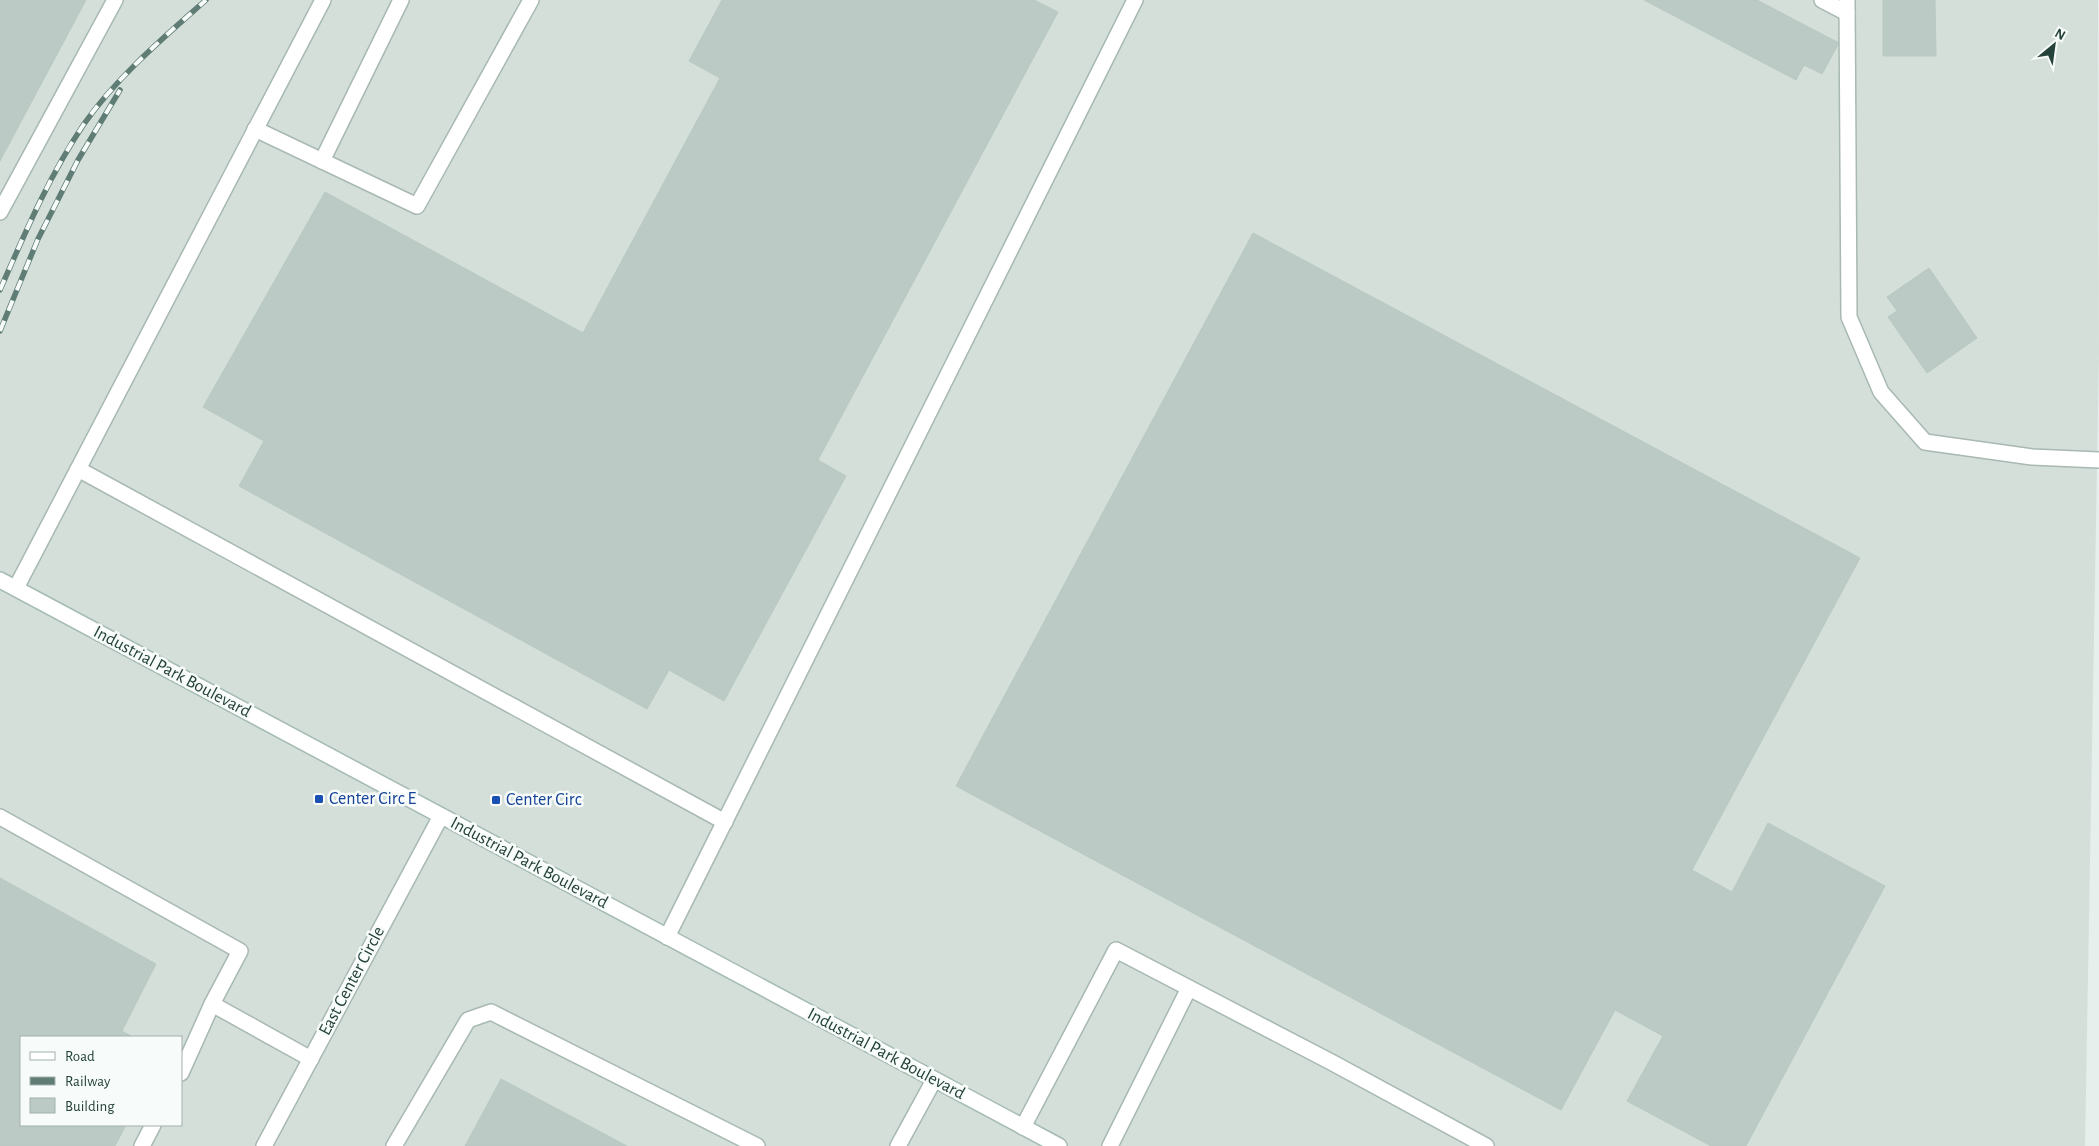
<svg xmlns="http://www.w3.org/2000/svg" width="2099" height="1146" viewBox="0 0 2099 1146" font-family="'Alegreya Sans',sans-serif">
  <rect width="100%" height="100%" fill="#e6efeb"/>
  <path fill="#d4dfda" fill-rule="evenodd" d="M0 0H2098L2099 353 2085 1146H0ZM21 1037H181V1125H21Z"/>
  <g fill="#bbcac4" stroke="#b8c9c2">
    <polygon points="0,0 86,0 0,161"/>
    <polygon points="722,0 1034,0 1058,12 818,460 846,476 724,701 669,670 647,709 239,486 264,441 203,407 325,192 583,333 720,78 689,61"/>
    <polygon points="1644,0 1757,0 1839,43 1822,74 1804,65 1796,80"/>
    <polygon points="1883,0 1935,0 1936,56 1883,56"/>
    <polygon points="1253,233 1860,558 1692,870 1732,892 1768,823 1885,886 1746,1146 1711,1146 1627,1101 1663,1036 1615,1010 1561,1110 956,786"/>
    <polygon points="1929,268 1977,338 1927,373 1888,317 1897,311 1887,297"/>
    <polygon points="0,878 156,964 122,1031 133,1037 21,1037 21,1125 126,1125 115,1146 0,1146"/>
    <polygon points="501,1079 627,1146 465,1146"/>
  </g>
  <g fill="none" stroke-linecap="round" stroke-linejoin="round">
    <defs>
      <g id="lane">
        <polyline points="1822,0 1847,13"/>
        <polyline points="1847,0 1849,317 1881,392 1925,442 2032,457 2099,460"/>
        <polyline points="255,129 417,206 531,0"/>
        <polyline points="322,161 401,0"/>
        <polyline points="0,212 115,0"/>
        <polyline points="78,469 725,822"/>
        <polyline points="16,588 323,0"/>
        <polyline points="0,817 240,951 212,1004 311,1059"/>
        <polyline points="667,937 1135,0"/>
        <polyline points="181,1073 212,1004"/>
        <polyline points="1023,1127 1116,950 1333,1063 1486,1146"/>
        <polyline points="142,1146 153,1125"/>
        <polyline points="394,1146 468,1020 491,1012 757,1146"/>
        <polyline points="898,1146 934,1080"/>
        <polyline points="1110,1146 1189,988"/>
      </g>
      <polyline id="street" points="264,1146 441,816"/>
      <polyline id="secondary" points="0,580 1059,1146"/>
    </defs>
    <use href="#lane" stroke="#a8b8b2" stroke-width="18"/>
    <use href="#street" stroke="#a8b8b2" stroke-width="18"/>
    <use href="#secondary" stroke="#a4bbb3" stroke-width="18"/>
    <use href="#lane" stroke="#fff" stroke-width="15"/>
    <use href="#street" stroke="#fff" stroke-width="15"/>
    <use href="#secondary" stroke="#fff" stroke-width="15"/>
    <defs>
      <g id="rail">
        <path d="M0 290C25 233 49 176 84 124 117 77 163 38 206 0"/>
        <polyline points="0,331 38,239 78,160 120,90"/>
      </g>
    </defs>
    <use href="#rail" stroke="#5f7d75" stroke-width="5.5"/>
    <use href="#rail" stroke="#f7fbf9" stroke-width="4" stroke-dasharray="11" stroke-linecap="butt"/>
  </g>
  <g fill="#1a4fb4" stroke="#f7fbf9" stroke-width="2">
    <rect x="314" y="794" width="10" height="10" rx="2.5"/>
    <rect x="491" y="795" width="10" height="10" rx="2.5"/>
  </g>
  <g text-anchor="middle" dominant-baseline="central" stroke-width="5" stroke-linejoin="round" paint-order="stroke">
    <g font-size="18" fill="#24423a" stroke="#f7fbf9">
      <text transform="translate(172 672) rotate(28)">Industrial Park Boulevard</text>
      <text transform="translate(529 863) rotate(28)">Industrial Park Boulevard</text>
      <text transform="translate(352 981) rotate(-62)">East Center Circle</text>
      <text transform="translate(886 1054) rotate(28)">Industrial Park Boulevard</text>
    </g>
    <g font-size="18" fill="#164399" stroke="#f7fbf9" text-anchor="start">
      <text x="329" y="799">Center Circ E</text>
      <text x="506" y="800">Center Circ</text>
    </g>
  </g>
  <rect x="20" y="1036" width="162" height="90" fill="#f7fbf9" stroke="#a3b1ad"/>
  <rect x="30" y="1052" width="25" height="8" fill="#ffffff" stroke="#a3b1ad"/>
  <text x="65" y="1061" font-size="15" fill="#24423a">Road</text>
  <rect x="30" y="1077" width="25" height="8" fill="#5f7d75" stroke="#a3b1ad"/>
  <text x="65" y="1086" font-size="15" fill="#24423a">Railway</text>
  <rect x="30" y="1098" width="25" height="15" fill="#bbcac4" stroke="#a3b1ad"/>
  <text x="65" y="1111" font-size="15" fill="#24423a">Building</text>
  <g transform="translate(2054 45) rotate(29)" stroke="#f7fbf9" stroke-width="4" paint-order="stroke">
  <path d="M0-4L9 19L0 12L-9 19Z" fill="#24423a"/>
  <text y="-8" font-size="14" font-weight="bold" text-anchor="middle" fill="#24423a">N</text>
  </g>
</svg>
